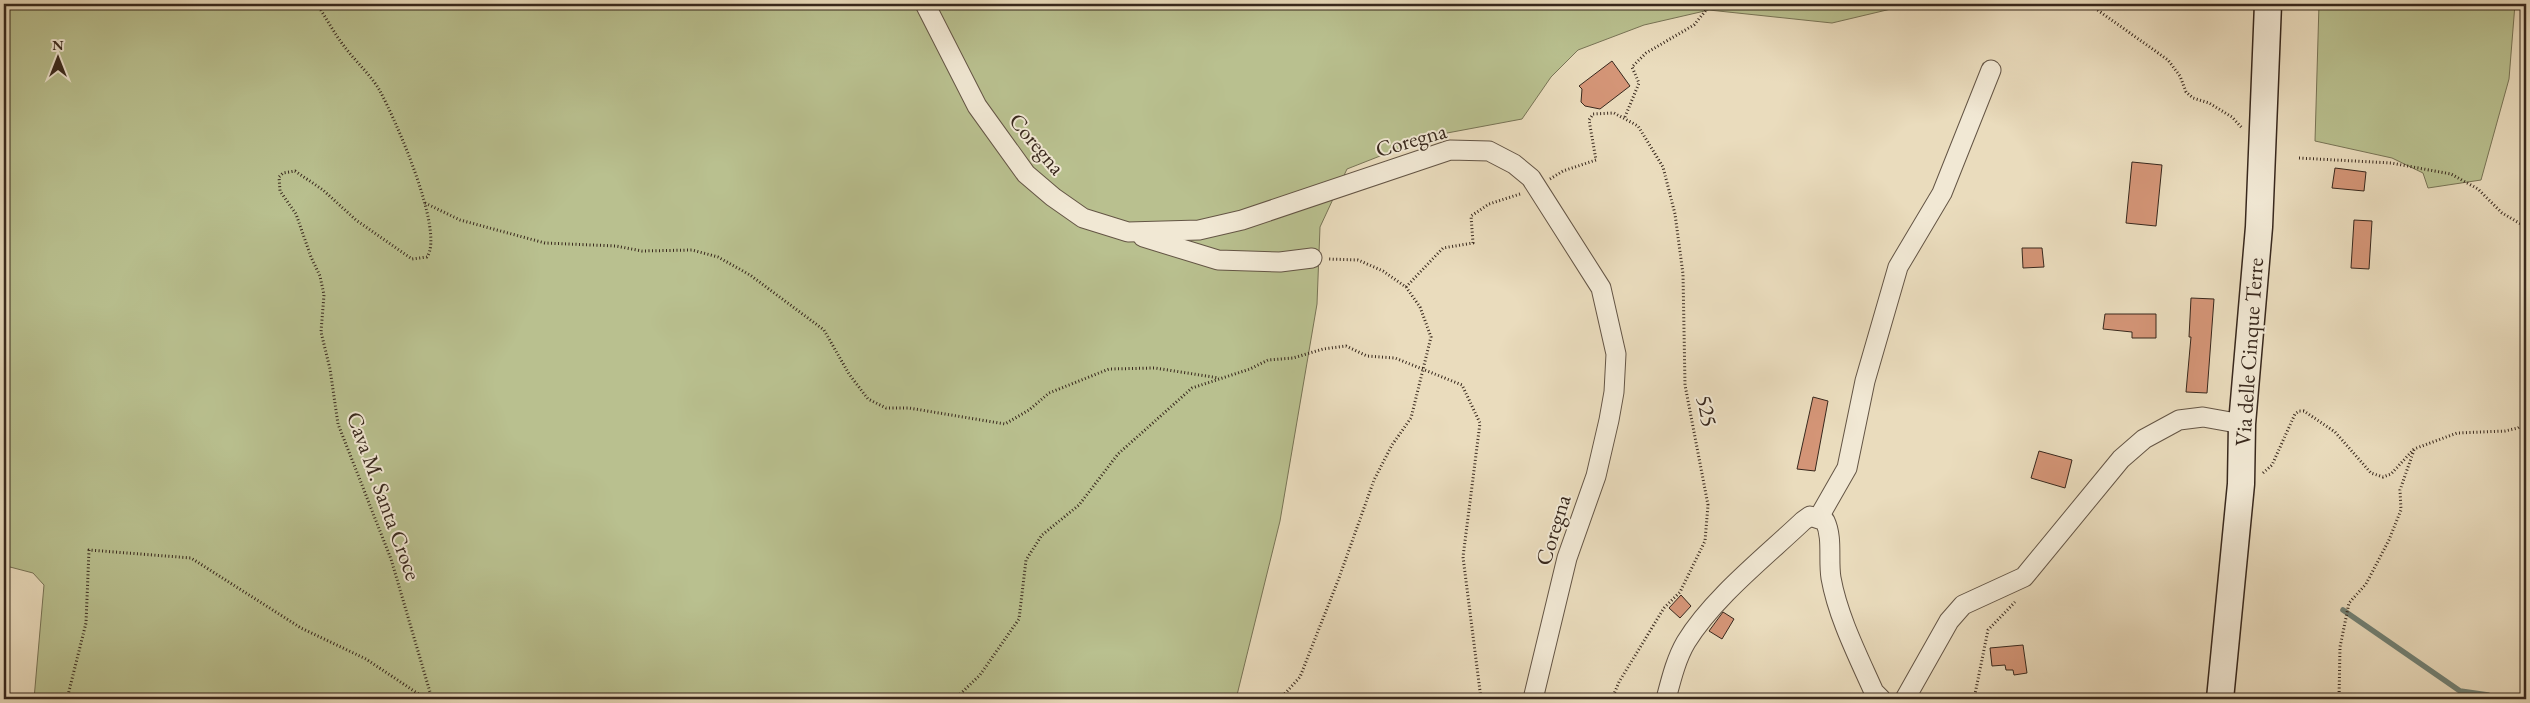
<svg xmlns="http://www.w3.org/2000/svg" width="2530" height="703" viewBox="0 0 2530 703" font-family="'EB Garamond',serif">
  <rect width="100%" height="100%" fill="#eadcbd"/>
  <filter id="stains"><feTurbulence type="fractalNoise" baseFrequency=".004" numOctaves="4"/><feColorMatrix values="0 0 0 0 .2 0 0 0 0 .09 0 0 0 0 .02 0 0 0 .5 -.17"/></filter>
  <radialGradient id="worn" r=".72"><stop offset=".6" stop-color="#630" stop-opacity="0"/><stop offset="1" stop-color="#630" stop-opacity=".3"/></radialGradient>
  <g fill="#b9c08f" stroke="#787456">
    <polygon points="4,4 1897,4 1891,9 1832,23 1709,10 1644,25 1578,50 1551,77 1522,119 1431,136 1347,169 1320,227 1317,304 1280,521 1236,699 34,699 44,585 33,573 10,567 4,570"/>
    <polygon points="2319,4 2515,4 2509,79 2481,180 2428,188 2423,173 2392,158 2315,141"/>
  </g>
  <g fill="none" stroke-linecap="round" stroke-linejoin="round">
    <polyline stroke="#728175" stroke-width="5.5" points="2343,610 2460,691 2488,695 2498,699"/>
  </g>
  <g fill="#d49577" stroke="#38281d">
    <polygon points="1612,61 1630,86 1600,109 1585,106 1581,102 1582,89 1579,86"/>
    <polygon points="2132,162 2162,165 2156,226 2126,223"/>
    <polygon points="2335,168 2366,172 2364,191 2332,188"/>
    <polygon points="2354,220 2372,221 2369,269 2351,268"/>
    <polygon points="2022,248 2042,248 2044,267 2023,268"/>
    <polygon points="2191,298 2214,299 2207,393 2186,392 2191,337 2189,337"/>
    <polygon points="2105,314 2156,314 2156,338 2132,338 2132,332 2103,329"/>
    <polygon points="1813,397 1828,401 1815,471 1797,469"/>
    <polygon points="2039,451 2072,460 2065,488 2031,478"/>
    <polygon points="1681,595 1691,606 1680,618 1669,608"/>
    <polygon points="1723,612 1734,619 1722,639 1709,631"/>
    <polygon points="2023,645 2027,673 2014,675 2013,670 2006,670 2005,665 1992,666 1990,648"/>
  </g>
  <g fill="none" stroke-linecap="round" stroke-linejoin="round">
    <defs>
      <g id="street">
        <polyline points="925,4 977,106 1026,174 1053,197 1083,218 1128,232 1199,230 1242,220 1450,150 1489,151 1514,164 1531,178 1601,288 1616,354 1614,392 1609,420 1596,476 1567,558 1533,699"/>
        <polyline points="1143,237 1218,260 1280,262 1312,258"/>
        <polyline points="1819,517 1847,468 1865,381 1898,267 1942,193 1991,70"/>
        <path d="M1666 699C1671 680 1676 659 1686 642 1713 598 1765 557 1803 521L1810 516 1825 521C1833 538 1828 559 1831 578 1838 617 1858 656 1874 692L1881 699"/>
        <polyline points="1905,699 1949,621 1963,605 2024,577 2121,459 2144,439 2179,420 2203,417 2242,424"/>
      </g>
      <polyline id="secondary" points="2220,699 2241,484 2242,424 2259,227 2268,4"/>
    </defs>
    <use href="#street" stroke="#645545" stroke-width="21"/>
    <use href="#secondary" stroke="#38281d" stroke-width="29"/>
    <g stroke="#38281d" stroke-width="3" stroke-dasharray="1 2.5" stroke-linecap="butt">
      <path d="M317 4C326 18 334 33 344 46 355 61 371 75 380 91 395 119 445 231 427 257L412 259 356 220 323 190 295 171 283 173 279 177 280 191 296 214 311 257 320 276 324 295 321 332 330 369 338 424 391 559 432 699"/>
      <polyline points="2089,4 2168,60 2180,76 2186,92 2193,98 2209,103 2232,117 2242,128"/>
      <polyline points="1625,117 1639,83 1632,67 1646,53 1694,25 1711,4"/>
      <polyline points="2299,158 2391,163 2451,174 2478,189 2502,213 2526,227"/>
      <polyline points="1550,179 1563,171 1596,160 1589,120 1593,114 1614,113 1638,126 1663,167 1675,214 1683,274 1685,385 1708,505 1705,541 1680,592 1664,608 1619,682 1612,699"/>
      <polyline points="425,203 460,220 545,243 616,246 642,251 692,250 718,257 750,275 824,330 849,374 868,399 886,408 909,408 1005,424 1029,410 1049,393 1109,369 1155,368 1219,378"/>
      <polyline points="1406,287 1443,248 1473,243 1471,216 1489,204 1520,194"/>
      <polyline points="2263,473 2272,465 2295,414 2299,411 2304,411 2335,432 2371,473 2383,477 2391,474 2414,449 2457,433 2505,431 2518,428 2526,422"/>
      <polyline points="67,699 86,623 89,550 191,558 301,628 366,659 426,699"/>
      <polyline points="955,699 980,675 1019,619 1026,560 1042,535 1079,505 1118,454 1192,388 1250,369 1268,360 1293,358 1323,349 1346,346 1367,356 1395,358 1462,385 1480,423 1463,557 1481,699"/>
      <polyline points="1280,699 1300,677 1339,578 1374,480 1392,445 1411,418 1431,337 1420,307 1406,287 1383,271 1358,260 1329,259"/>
      <polyline points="1974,699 1988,630 2015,602"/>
      <polyline points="2339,699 2340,647 2349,603 2366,584 2389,540 2401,510 2400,490 2414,450"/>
    </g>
    <use href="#street" stroke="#f1e8d4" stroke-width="19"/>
    <use href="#secondary" stroke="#f1e8d4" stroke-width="26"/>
  </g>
  <g text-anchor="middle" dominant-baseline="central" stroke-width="4" stroke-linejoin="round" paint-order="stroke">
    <g font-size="22" fill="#38281d" stroke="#f1e8d4">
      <text transform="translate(1411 140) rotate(-16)">Coregna</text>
      <text transform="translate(1037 144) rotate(50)">Coregna</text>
      <text transform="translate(2249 352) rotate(-86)">Via delle Cinque Terre</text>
      <text transform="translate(1707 411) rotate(79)">525</text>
      <text transform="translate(384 496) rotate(70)">Cava M. Santa Croce</text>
      <text transform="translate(1553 530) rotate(-73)">Coregna</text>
    </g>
  </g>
  <rect width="2530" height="703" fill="none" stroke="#eadcbd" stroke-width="20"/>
  <rect x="5" y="5" width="2520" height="693" fill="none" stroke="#38281d" stroke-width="2.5"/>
  <rect x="10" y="10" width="2510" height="683" fill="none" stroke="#38281d"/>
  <g transform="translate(58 58)" stroke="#f1e8d4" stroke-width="4" paint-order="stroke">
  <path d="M0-4L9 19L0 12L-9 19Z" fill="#38281d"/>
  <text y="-8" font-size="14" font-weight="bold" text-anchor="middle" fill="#38281d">N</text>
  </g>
  <rect width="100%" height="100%" filter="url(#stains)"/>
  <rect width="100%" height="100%" fill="url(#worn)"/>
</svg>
